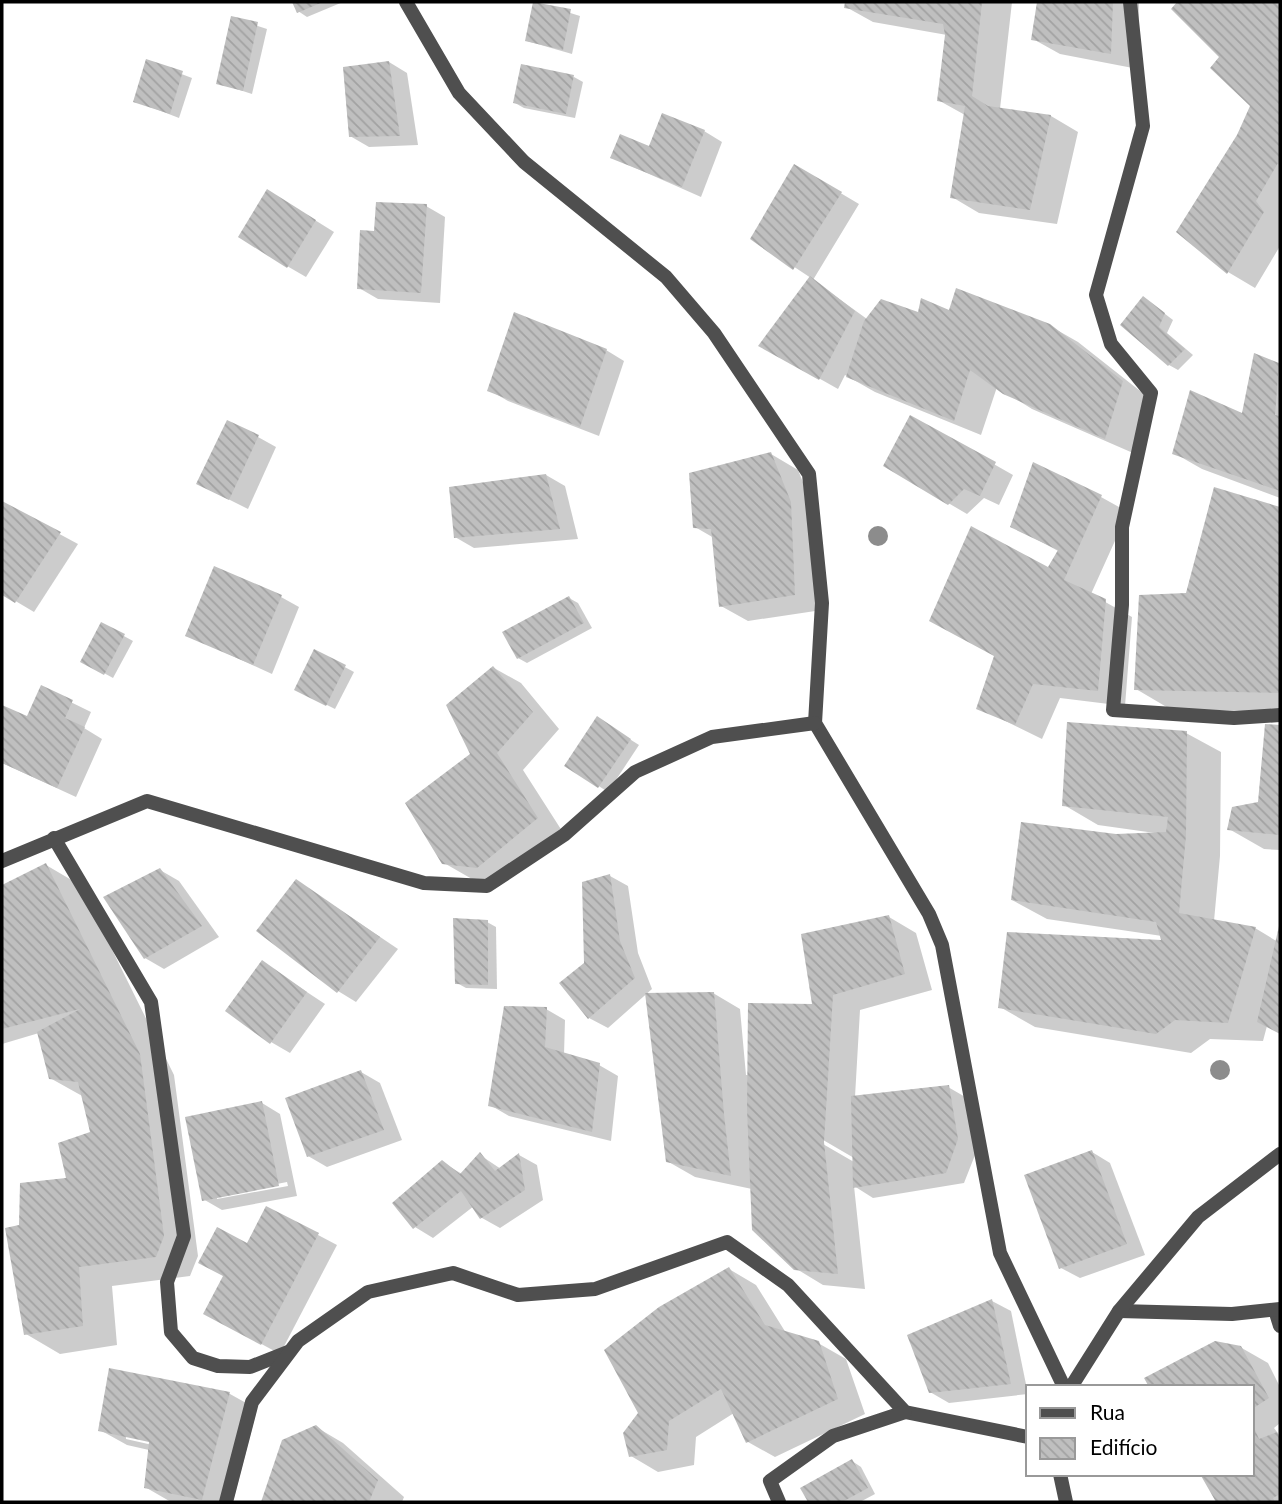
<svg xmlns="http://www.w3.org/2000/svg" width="1282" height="1504" viewBox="0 0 1282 1504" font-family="Lato,sans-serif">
  <defs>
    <pattern id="building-back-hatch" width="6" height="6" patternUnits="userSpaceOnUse" patternTransform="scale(1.75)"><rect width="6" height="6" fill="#bfbfbf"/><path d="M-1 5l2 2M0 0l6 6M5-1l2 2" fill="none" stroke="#a2a2a2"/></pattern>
  </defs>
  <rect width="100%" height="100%" fill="#fff"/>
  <g fill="#0003" fill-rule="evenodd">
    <polygon points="294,2 343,2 307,17 298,11"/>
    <polygon points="535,2 580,16 572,54 527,41"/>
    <polygon points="847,2 1012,2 1000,109 1051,116 1078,132 1057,224 979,213 952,197 965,115 938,100 947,35 873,22 846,7"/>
    <polygon points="1039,2 1139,2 1138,69 1060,54 1033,39"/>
    <polygon points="1179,2 1280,2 1280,246 1255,288 1228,272 1238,136 1252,105 1222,56 1173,9"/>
    <polygon points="233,18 267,29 252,94 218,83"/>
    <polygon points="147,61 192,78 179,118 135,101"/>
    <polygon points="389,62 407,73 418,145 369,147 350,136"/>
    <polygon points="574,77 583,82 575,118 524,108 515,103"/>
    <polygon points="704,131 722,142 701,197 613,158"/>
    <polygon points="795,166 859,204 813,280 867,319 919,314 1050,326 1078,342 1149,398 1133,453 1032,409 997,387 981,435 875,392 845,375 838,389 760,345 811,278 752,239"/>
    <polygon points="286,202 334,232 306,277 287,266"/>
    <polygon points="426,206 445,217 440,303 378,299 359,288 376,233"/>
    <polygon points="1152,304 1173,320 1167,333 1193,355 1178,370 1169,365"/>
    <polygon points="606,350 624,361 599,436 508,401 489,390"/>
    <polygon points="1256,356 1280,366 1280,498 1202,469 1174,453 1243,415"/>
    <polygon points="911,417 1013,475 999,505 984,498 967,514 885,466"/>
    <polygon points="258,437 276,447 248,509 198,484"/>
    <polygon points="771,454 798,470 818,519 822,610 748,621 721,606 714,538 695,527"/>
    <polygon points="546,475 565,486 578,539 474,548 455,537"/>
    <polygon points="1101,497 1128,512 1091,594 1132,617 1125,706 1060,698 1042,739 979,708 1060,552 1012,526"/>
    <polygon points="2,503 78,544 34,612 2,593"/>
    <polygon points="1262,506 1280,508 1280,712 1170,709 1136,689 1188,595"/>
    <polygon points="281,597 299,607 272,674 187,635"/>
    <polygon points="569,598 578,603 592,628 527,663 518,658"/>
    <polygon points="102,624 133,641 113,678 82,661"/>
    <polygon points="315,651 354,672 335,709 305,694"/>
    <polygon points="494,668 521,683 559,729 523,770 564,834 505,882 472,879 444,863"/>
    <polygon points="42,688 91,712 84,728 102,739 76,797 2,763 2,707 27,719"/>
    <polygon points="606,724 639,745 608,792 566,765"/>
    <polygon points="1266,725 1280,727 1280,850 1264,849 1229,829 1259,804"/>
    <polygon points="1186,733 1221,752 1220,856 1214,921 1255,928 1278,942 1280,935 1280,1033 1267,1026 1263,1041 1210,1039 1191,1053 1035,1027 1000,1007 1164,942 1162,936 1047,919 1012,900 1116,836 1162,834 1098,825 1064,805"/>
    <polygon points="46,865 80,885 174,1075 198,1256 190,1276 112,1286 117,1345 60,1354 26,1334 21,1226 68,1179 92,1133 84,1097 50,1078 39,1033 2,1044 2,887"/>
    <polygon points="160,870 179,881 219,937 164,969 145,958"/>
    <polygon points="610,876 628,886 638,953 652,989 608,1028 589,1018 586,964"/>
    <polygon points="297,881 398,949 356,1002 338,991"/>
    <path d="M889 917 916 933 932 990 860 1010 855 1097 948 1087 967 1098 977 1150 964 1183 873 1198 854 1186 865 1289 823 1285 795 1268 752 1189 695 1177 667 1161 713 993 740 1009 746 1075H749L814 1006ZM818 1137 854 1158V1162L816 1140Z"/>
    <polygon points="487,922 496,927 497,989 466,988 457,983"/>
    <polygon points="263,963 325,1004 290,1053 271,1042"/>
    <polygon points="546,1009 565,1020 564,1055 599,1065 618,1076 611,1141 509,1116 490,1105"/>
    <polygon points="361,1072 380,1083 402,1140 327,1167 308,1156"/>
    <path d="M262 1103 280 1114 297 1196 222 1210 203 1199ZM287 1182 288 1186 217 1199V1196Z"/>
    <polygon points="1092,1152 1110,1163 1145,1255 1080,1278 1061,1268"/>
    <polygon points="480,1155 501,1169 519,1155 537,1165 543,1200 500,1228 482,1218 474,1206 433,1238 415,1227 442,1162 462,1174"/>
    <polygon points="267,1208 337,1245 280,1354 224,1324 248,1245"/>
    <polygon points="729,1269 756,1285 786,1333 818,1343 846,1359 865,1414 775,1457 748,1442 734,1413 696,1437 694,1465 658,1472 631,1456 640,1413"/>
    <polygon points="992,1301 1011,1311 1028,1394 949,1403 930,1392"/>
    <polygon points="1240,1347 1268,1363 1280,1387 1280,1423 1274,1428 1280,1436 1280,1502 1218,1502 1214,1494 1252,1474 1252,1387"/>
    <path d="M110 1370 230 1394 257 1409 233 1502H171L145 1487 149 1450 127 1445 100 1430ZM126 1435 157 1442V1446L126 1439Z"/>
    <polygon points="316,1427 343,1443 404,1497 402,1502 263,1502 284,1442"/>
    <polygon points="852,1461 861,1467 875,1494 860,1502 810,1502 802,1488"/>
  </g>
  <g fill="url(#building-back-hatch)">
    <polygon points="292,2 323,2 297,13"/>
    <polygon points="533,2 571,9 563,50 525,41"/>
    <polygon points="845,2 982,2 972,96 988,106 1051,115 1030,210 950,198 965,106 937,101 945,35 943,24 844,8"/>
    <polygon points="1037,2 1113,2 1111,54 1031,40"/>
    <polygon points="1177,2 1280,2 1280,167 1278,163 1256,201 1264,212 1227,274 1176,232 1237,135 1250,106 1210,68 1219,57 1171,9"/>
    <polygon points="231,16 258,22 243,91 216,84"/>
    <polygon points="146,59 183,71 170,114 133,102"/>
    <polygon points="389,61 400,136 349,137 343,67"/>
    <polygon points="521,64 574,75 566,114 513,103"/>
    <polygon points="662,113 705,130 682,187 610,158 620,134 649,146"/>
    <polygon points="794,164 842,192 793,270 750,239"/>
    <polygon points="267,189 316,220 287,268 238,237"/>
    <polygon points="376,202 427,204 421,293 357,289 360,230 374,231"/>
    <polygon points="810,276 855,311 819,380 758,346"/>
    <polygon points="956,288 1050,324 1123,381 1105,439 1003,394 970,370 954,421 846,377 864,321 881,299 918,312 921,298 949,310"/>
    <polygon points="1143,296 1165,313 1159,327 1185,349 1168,366 1120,325"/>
    <polygon points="514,312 607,349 580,427 487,391"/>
    <polygon points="1254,353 1279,363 1275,415 1280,416 1280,491 1172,454 1190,390 1242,413"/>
    <polygon points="910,415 996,462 980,496 964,489 948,505 883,466"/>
    <polygon points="227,420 259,435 229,500 196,484"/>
    <polygon points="771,452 791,502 795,595 719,607 711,529 693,528 689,473"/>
    <polygon points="1033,462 1102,495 1064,580 1106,599 1098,691 1033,684 1015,725 976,709 994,656 929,621 971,526 1048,567 1058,550 1010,527"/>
    <polygon points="546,474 560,529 454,538 449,487"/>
    <polygon points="1214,487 1280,507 1280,693 1134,690 1139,595 1186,593"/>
    <polygon points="2,501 61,532 15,603 2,595"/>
    <polygon points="214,566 282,595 253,665 185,636"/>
    <polygon points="569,596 584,623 517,659 502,632"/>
    <polygon points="101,622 125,634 104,675 80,662"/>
    <polygon points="314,649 346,665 326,706 294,690"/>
    <polygon points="493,666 533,712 497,753 538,818 477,868 442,864 405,803 470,754 446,705"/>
    <polygon points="41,685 73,700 65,718 85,727 57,788 2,763 2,705 27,716"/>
    <polygon points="597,716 631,739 598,788 564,766"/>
    <polygon points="1067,722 1187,731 1186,835 1179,913 1256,927 1228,1023 1175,1020 1156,1034 998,1008 1007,932 1161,940 1156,922 1011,900 1021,822 1116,834 1166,832 1168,817 1062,806"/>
    <polygon points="1265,724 1280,725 1280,835 1227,830 1232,807 1258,802"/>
    <polygon points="46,863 140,1054 164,1236 156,1257 79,1267 83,1326 24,1335 5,1228 19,1225 20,1183 66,1178 58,1143 90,1132 78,1082 49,1079 37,1032 80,1009 2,1029 2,885"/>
    <polygon points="160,868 202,926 144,959 103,897"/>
    <polygon points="610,874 620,941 635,978 588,1019 559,983 584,963 582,882"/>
    <polygon points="296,879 380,937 337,993 256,931"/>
    <polygon points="889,915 905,974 833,995 824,1142 838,1274 794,1270 752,1230 747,1109 748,1003 812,1004 801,934"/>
    <polygon points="453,918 488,920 488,985 455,984"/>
    <polygon points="1279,926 1280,926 1280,1034 1257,1022"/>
    <polygon points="262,960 307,992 270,1044 225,1011"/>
    <polygon points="714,992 724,1114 731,1176 666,1162 645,993"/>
    <polygon points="504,1006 547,1007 545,1047 600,1063 592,1132 488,1106"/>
    <polygon points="361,1070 384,1130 307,1157 285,1098"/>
    <polygon points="949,1085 958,1139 946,1173 853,1188 851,1096"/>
    <polygon points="262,1101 279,1186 202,1201 185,1117"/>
    <polygon points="1092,1150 1127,1244 1059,1269 1024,1175"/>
    <polygon points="480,1152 495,1171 519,1153 525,1190 480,1219 461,1191 413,1229 392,1203 442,1160 460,1174"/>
    <polygon points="266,1206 319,1233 261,1345 203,1314 223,1276 198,1263 217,1227 247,1243"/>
    <polygon points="729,1267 765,1325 819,1341 838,1399 746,1443 721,1389 669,1421 667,1450 629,1457 623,1433 638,1413 604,1350 659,1307"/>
    <polygon points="992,1299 1011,1384 929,1393 907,1335"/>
    <polygon points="1215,1341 1241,1346 1269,1398 1252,1409 1252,1387 1149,1387 1144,1378"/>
    <polygon points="109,1368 230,1392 202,1500 144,1488 149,1442 98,1431"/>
    <polygon points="1252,1423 1259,1439 1277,1432 1280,1440 1280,1494 1273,1498 1275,1502 1216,1502 1200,1474 1252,1474"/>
    <polygon points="316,1425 378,1480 369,1502 261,1502 282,1440"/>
    <polygon points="852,1459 868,1488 842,1502 808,1502 800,1488"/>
  </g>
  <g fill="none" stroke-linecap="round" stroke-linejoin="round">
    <g stroke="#4f4f4f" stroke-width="14">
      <polyline points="1130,2 1143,126 1096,295 1111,344 1151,393 1122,527 1122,605 1113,710 1234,718 1280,715"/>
      <polyline points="54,838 151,1002 184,1236 167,1282 171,1332 193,1358 218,1366 250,1367 288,1352"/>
      <polyline points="1275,1310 1280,1326"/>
      <polyline points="226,1502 252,1402 298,1341 368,1292 453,1273 518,1295 595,1289 727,1242 788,1285 905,1412 1028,1437"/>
      <polyline points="779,1502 770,1481 833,1436 905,1412"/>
    </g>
    <g stroke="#4f4f4f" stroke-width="14">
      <polyline points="406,2 459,93 524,162 666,277 714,333 809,474 822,603 815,723 929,914 942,945 1000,1253 1064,1387"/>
      <polyline points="2,861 147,801 424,883 487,886 564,835 635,772 712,737 815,723"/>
      <polyline points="1119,1311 1232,1314 1280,1309"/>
      <polyline points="1071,1387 1119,1311 1198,1217 1280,1154"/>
      <polyline points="1060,1474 1066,1502"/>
    </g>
  </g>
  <g fill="#8c8c8c">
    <circle cx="878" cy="536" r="10"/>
    <circle cx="1220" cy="1070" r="10"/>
  </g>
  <rect width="1282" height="1504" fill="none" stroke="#000000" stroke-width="7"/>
  <rect x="1026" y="1385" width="228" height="91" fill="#ffffff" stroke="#999999" stroke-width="2"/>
  <rect x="1040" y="1408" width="35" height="10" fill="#4f4f4f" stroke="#999999" stroke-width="2"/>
  <text x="1090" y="1420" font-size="21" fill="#000000">Rua</text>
  <rect x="1040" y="1438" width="35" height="21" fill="url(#building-back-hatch)" stroke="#999999" stroke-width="2"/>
  <text x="1090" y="1455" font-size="21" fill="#000000">Edifício</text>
</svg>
